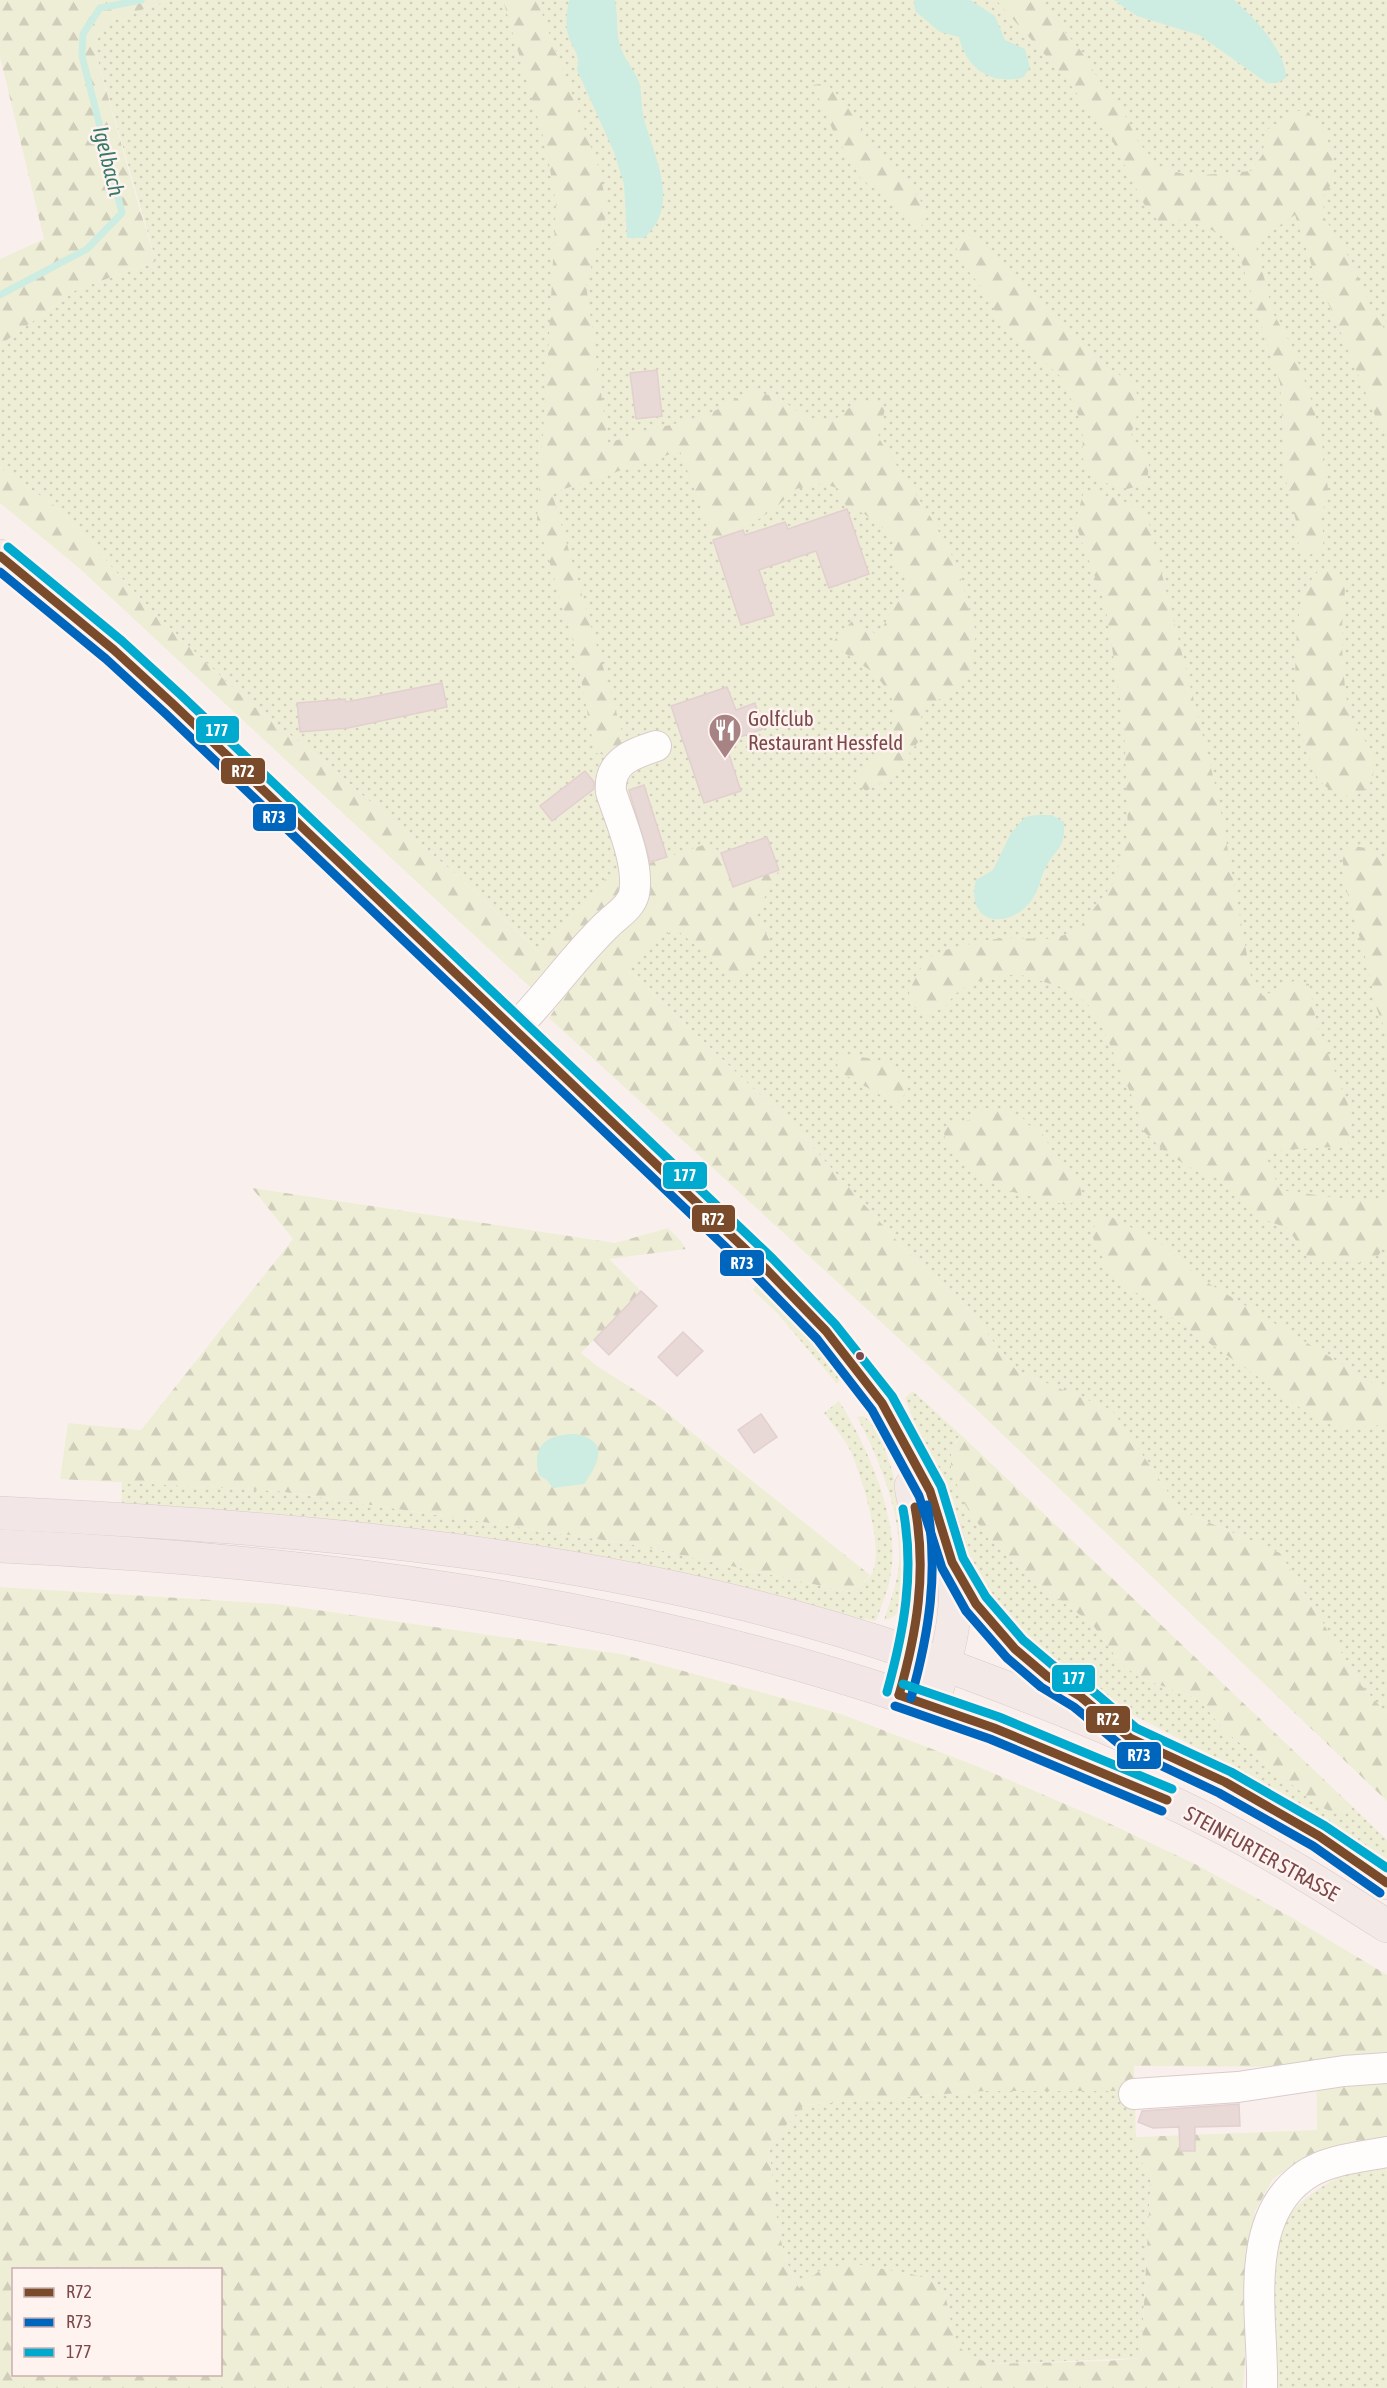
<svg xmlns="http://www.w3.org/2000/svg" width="1387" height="2388" viewBox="0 0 1387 2388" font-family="'Asap Condensed',sans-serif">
  <defs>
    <pattern id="grass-dots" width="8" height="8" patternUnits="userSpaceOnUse" patternTransform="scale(1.5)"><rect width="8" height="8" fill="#eeeed7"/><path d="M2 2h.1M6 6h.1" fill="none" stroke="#d0ceba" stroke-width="1.8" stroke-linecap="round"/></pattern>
    <pattern id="forest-firs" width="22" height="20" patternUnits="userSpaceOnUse" patternTransform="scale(1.5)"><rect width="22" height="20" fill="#eeeed7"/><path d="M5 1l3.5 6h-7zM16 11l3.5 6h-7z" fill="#d0ceba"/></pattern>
  </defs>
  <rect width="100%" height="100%" fill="#f9f0ed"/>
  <g fill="url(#grass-dots)">
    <polygon points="169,0 1387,0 1387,1714 1361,1685 1280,1553 1180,1510 1111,1410 1017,1371 968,1310 908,1253 796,1129 627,969 573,983 452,871 307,748 247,701 157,616 55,506 0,468 0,345 76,290 156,261 94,47 104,23"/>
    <polygon points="761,1285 794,1319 841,1375 841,1378 837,1384 778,1314 753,1290 755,1286"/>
    <polygon points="913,1391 961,1435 955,1443 988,1538 1039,1584 1092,1624 1119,1661 1140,1678 1194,1697 1206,1708 1225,1731 1319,1806 1349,1810 1353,1807 1387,1840 1387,1859 1318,1814 1240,1770 1098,1697 1061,1676 977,1587 905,1398"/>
    <path d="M839 1401C867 1445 900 1519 891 1572 889 1588 882 1605 876 1621L121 1505 122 1482 278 1491 636 1545 849 1592C858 1587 865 1583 871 1575 886 1551 861 1476 851 1452 844 1438 833 1425 824 1413Z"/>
    <path d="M863 1416C895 1434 920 1580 899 1611 896 1616 890 1619 884 1620 889 1604 896 1588 898 1571 905 1522 880 1460 857 1417Z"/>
    <path d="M985 2091H1134V2151L1151 2175 1141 2358 991 2364 968 2355 955 2343 945 2293 819 2271 799 2288C775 2247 774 2192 769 2145L804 2105Z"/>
    <path d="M1387 2158V2388H1269C1270 2357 1270 2244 1283 2223 1302 2192 1354 2167 1387 2158Z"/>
  </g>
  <g fill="url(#forest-firs)" fill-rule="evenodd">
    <polygon points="0,0 169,0 104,23 94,47 139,207 156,261 76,290 0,345 0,259 44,239 0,57"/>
    <polygon points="503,0 537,0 598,166 608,210 586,284 608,443 652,429 692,420 721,408 750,390 780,398 804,417 833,421 853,405 873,400 885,409 878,437 930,516 956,563 976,632 971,670 951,692 922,710 919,741 890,778 866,791 852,780 877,756 888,736 896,710 889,692 874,673 831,644 852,621 878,635 909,582 895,562 892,535 863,513 847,509 839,489 823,483 796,489 775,508 743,530 713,540 680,451 552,493 630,759 595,753 575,648 537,520 547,374 556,204 546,146"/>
    <polygon points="996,0 1038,0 1081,51 1099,80 1121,108 1139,143 1161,168 1191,176 1251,171 1263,154 1265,131 1294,112 1306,109 1326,135 1334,161 1334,180 1323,197 1324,217 1352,262 1371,308 1387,333 1387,433 1376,418 1331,309 1317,282 1295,215 1255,242 1273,313 1293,348 1312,402 1321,437 1328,489 1321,519 1324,538 1322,550 1306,556 1299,547 1296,521 1286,481 1280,383 1234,239 1184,219 1160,223 1144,204 1111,138 1062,74"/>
    <polygon points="826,83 844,102 872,145 899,172 926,208 921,228 895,203 862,180 834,133 813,85"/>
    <polygon points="968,235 981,241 997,262 1083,349 1135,386 1140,406 1131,434 1149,464 1147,484 1127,489 1102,482 1087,470 1082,456 1083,437 1079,417 1061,377 1001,323 985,291 964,266 955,245"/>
    <polygon points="0,468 55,506 157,616 247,701 307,748 452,871 538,951 618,866 638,867 709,843 721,853 733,887 779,870 756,914 772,945 735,978 677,930 655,938 627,969 796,1129 908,1253 968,1310 1017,1371 1112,1410 1180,1510 1280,1553 1361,1685 1387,1714 1387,1801 978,1411 549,1018 571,985 545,1001 79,568 0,503"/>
    <polygon points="1084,491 1120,499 1147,515 1218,796 1251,977 1263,996 1296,980 1309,984 1317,1026 1352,1115 1348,1146 1264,1151 1280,1190 1368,1202 1387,1201 1387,1237 1379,1255 1361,1263 1335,1259 1313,1264 1287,1228 1254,1216 1225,1181 1189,1167 1164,1151 1143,1131 1138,1111 1100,1021 1086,1002 1064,988 1018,974 988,978 966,986 954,995 945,1007 926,1015 910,1004 909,991 925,960 945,950 983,941 1003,938 1051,939 1077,931 1114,882 1128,832 1124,723 1105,604 1075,523"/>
    <path d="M1320 570C1351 573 1345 588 1343 612 1342 621 1342 630 1342 639 1342 657 1345 696 1349 712 1354 732 1377 747 1374 769 1370 804 1338 802 1319 780 1314 774 1312 765 1310 759 1307 749 1302 739 1300 728 1293 700 1294 624 1303 597 1306 587 1312 577 1320 570Z"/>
    <polygon points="1354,846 1371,849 1387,869 1387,1034 1374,1002 1371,979 1346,888 1342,855"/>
    <path d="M843 1056C864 1056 887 1060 904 1073L907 1092 896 1104 838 1071 837 1060Z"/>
    <polygon points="988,1108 1008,1111 1022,1117 1027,1124 1042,1133 1053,1152 1079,1180 1082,1198 1067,1205 1013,1192 985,1180 947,1150 943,1127 969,1120 972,1115"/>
    <polygon points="252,1188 615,1243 668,1228 681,1241 686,1249 609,1259 641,1291 581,1353 597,1366 655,1403 870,1575 862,1584 849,1592 636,1545 278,1491 60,1479 68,1423 141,1430 293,1239"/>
    <polygon points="1111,1217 1159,1242 1200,1278 1373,1383 1387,1387 1387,1425 1346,1427 1328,1424 1312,1417 1277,1390 1112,1276 1091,1234 1098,1219"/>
    <path d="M961 1435 1353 1807C1341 1816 1331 1812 1319 1806L1225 1731 1206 1708 1194 1697 1140 1678 1127 1668 1119 1661 1092 1624 1039 1584 988 1538 964 1503 951 1469V1452Z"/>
    <path d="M0 1587 276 1604 621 1654 841 1714 979 1767 1100 1819 1197 1865 1291 1917 1387 1975V2137L1330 2148 1301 2159 1273 2179 1255 2211 1243 2388H0ZM1134 2066 1316 2067 1317 2130 1136 2137ZM985 2091H1134V2151L1151 2175 1141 2358 1108 2361 991 2364 968 2355 955 2343 945 2293 933 2280 911 2274 850 2263 819 2271 799 2288C775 2248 774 2190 769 2145L804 2105ZM14 2270H220V2374H14Z"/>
  </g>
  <g fill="#cdece2">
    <path d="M569 0H615C618 15 616 31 620 45 623 58 634 69 639 82 642 92 641 104 643 114 652 155 683 204 644 238H627L624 184 614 152 577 70C581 52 572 50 568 34 565 24 567 10 569 0Z"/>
    <path d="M914 0H970L995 16 1005 40 1025 49 1030 68 1022 78C990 85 966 68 959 37L940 32 915 11Z"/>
    <path d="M1114 0H1234C1254 17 1286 51 1286 78L1277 83H1267L1199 35 1137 16Z"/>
    <path d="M1037 815H1052L1064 822C1065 851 1057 846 1046 867 1040 878 1039 891 1031 901 1008 931 965 924 976 880L993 870 1011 833 1025 817Z"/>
    <path d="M576 1434C610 1441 599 1463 584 1484L553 1488 547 1480 539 1475C531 1444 548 1434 576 1434Z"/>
  </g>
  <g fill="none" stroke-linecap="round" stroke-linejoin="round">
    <polyline stroke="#cdece2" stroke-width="7" points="0,295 87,249 122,213 82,56 83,34 100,8 141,0"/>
  </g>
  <g fill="#e8d8d6" stroke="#e2d0cf" stroke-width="1.5">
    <polygon points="657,370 662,416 636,419 630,373"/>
    <polygon points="847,509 869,574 829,588 816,551 759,570 774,615 741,625 713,540 743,530 745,535 785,522 788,529"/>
    <polygon points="442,683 447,707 348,728 300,732 297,703 345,699 346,702"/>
    <polygon points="727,687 736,710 755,703 763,729 725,742 741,791 704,803 671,706"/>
    <polygon points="585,771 594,782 594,789 552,821 540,806"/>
    <polygon points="644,785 667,857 650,862 629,790"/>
    <polygon points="767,837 779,870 733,887 721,853"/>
    <polygon points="641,1291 657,1306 609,1355 594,1340"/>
    <polygon points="683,1332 703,1351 677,1376 658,1357"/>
    <polygon points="761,1414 777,1437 754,1453 738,1430"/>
    <polygon points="1239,2104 1240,2126 1195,2127 1195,2151 1180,2151 1179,2127 1153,2128 1138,2122 1142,2111"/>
  </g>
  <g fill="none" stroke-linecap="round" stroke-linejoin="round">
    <defs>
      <g id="minor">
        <path d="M513 1030C547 997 573 957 608 924 617 915 631 907 634 894 640 864 620 820 611 792 608 762 632 754 656 746"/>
        <polyline points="1134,2094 1238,2087 1344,2071 1387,2068"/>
        <path d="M1262 2388C1264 2322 1240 2221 1304 2176 1326 2160 1360 2157 1387 2152"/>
      </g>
      <g id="major">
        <path d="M0 556 114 650 174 705 765 1268C819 1321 871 1377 906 1445 927 1487 948 1525 954 1572 960 1618 945 1663 932 1706"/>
        <path d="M911 1486C915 1509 921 1531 922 1555 925 1603 912 1649 899 1695 1008 1733 1116 1772 1219 1826 1277 1856 1332 1891 1387 1926"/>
        <path d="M955 1568C979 1611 1007 1649 1048 1677 1063 1688 1080 1696 1094 1708"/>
        <path d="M924 1657C1025 1694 1127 1733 1224 1782 1281 1810 1334 1847 1387 1883"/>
      </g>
      <g id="highway">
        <path d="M0 1513C304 1528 622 1553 911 1653"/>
        <path d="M0 1546C304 1560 609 1599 899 1695"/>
      </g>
    </defs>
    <use href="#minor" stroke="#d9cccb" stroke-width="32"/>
    <use href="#major" stroke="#dacaca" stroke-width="34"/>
    <use href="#highway" stroke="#dacaca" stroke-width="34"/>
    <use href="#minor" stroke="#fefdfc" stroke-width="30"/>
    <use href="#major" stroke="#f3e9e6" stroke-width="33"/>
    <use href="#highway" stroke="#f2e6e6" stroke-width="33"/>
    <defs>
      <g id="bus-1">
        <polyline points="0,556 114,650 174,705 765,1268 826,1331 882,1403 930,1491 952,1562 976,1604 1015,1649 1048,1677 1081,1697 1130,1738 1225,1782 1319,1836 1387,1883"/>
        <path d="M899 1695C917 1632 927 1572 915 1507"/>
        <polyline points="899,1695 994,1728 1167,1800"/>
      </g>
      <g id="bus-2">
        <polyline points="0,572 106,659 166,714 757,1277 817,1339 872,1410 919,1496 942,1568 966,1611 1007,1658 1041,1687 1074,1707 1124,1748 1219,1793 1313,1846 1380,1893"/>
        <path d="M911 1698C929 1633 939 1572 927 1505"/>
        <polyline points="895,1706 990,1739 1162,1811"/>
      </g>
      <g id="bus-3">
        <polyline points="8,547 122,641 182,696 773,1259 835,1324 892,1396 941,1486 963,1558 986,1597 1023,1640 1055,1667 1088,1687 1136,1728 1231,1772 1325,1826 1387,1868"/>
        <polyline points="903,1684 999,1717 1172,1789"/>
        <path d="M887 1692C904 1631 915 1572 903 1509"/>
      </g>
    </defs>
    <use href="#bus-1" stroke="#fff3f0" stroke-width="14"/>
    <use href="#bus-2" stroke="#fff3f0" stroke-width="14"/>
    <use href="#bus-3" stroke="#fff3f0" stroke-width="14"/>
    <use href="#bus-1" stroke="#7a4b2a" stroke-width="9"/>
    <use href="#bus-2" stroke="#0065bd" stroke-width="9"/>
    <use href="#bus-3" stroke="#00a9ce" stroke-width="9"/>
  </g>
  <defs>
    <symbol id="restaurant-pin" viewBox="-11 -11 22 30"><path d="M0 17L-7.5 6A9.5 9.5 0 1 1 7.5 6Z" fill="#a78384" stroke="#fff3f0"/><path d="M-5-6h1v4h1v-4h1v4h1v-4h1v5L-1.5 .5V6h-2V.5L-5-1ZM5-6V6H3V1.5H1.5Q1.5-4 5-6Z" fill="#fff"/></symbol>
  </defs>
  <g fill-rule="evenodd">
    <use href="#restaurant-pin" x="706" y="711" width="38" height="52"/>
  </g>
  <circle fill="#7b494b" stroke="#fff3f0" stroke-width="2" cx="860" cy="1356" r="5"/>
  <g text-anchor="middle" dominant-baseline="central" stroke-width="5" stroke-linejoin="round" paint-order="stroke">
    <g font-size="21" fill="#7b494b" stroke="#fff3f0" text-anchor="start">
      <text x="748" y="718">Golfclub<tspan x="748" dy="24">Restaurant Hessfeld</tspan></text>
    </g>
    <g font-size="21" fill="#7b494b" stroke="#fff3f0">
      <text transform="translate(1262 1853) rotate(29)">STEINFURTER STRASSE</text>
    </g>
    <g font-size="22" font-style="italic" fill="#38796a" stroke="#fff3f0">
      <text transform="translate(109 161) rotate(76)">Igelbach</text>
    </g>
  </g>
  <g stroke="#fff3f0" stroke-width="2">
    <rect x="195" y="715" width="45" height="29" rx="6" fill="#00a9ce"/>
    <rect x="220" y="757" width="46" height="28" rx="6" fill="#7a4b2a"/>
    <rect x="252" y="803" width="45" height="29" rx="6" fill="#0065bd"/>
    <rect x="662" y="1161" width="46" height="29" rx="6" fill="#00a9ce"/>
    <rect x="691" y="1204" width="45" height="29" rx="6" fill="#7a4b2a"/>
    <rect x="719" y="1249" width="46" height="28" rx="6" fill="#0065bd"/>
    <rect x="1051" y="1664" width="45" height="29" rx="6" fill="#00a9ce"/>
    <rect x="1085" y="1705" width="46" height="29" rx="6" fill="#7a4b2a"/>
    <rect x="1116" y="1741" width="46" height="29" rx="6" fill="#0065bd"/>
  </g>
  <g font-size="16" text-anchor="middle" font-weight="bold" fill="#fff">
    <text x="217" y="736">177</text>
    <text x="243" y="777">R72</text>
    <text x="274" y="823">R73</text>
    <text x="685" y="1181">177</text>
    <text x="713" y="1225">R72</text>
    <text x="742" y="1269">R73</text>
    <text x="1074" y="1684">177</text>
    <text x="1108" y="1725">R72</text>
    <text x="1139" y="1761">R73</text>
  </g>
  <rect x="12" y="2268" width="210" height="108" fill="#fff3f0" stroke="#caafae" stroke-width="1.5"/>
  <rect x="24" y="2288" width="30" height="9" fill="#7a4b2a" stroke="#caafae" stroke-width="1.5"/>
  <text x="66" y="2298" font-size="18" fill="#7b494b">R72</text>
  <rect x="24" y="2318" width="30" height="9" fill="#0065bd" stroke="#caafae" stroke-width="1.5"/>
  <text x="66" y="2328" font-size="18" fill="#7b494b">R73</text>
  <rect x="24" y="2348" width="30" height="9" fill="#00a9ce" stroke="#caafae" stroke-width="1.5"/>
  <text x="66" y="2358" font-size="18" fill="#7b494b">177</text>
</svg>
